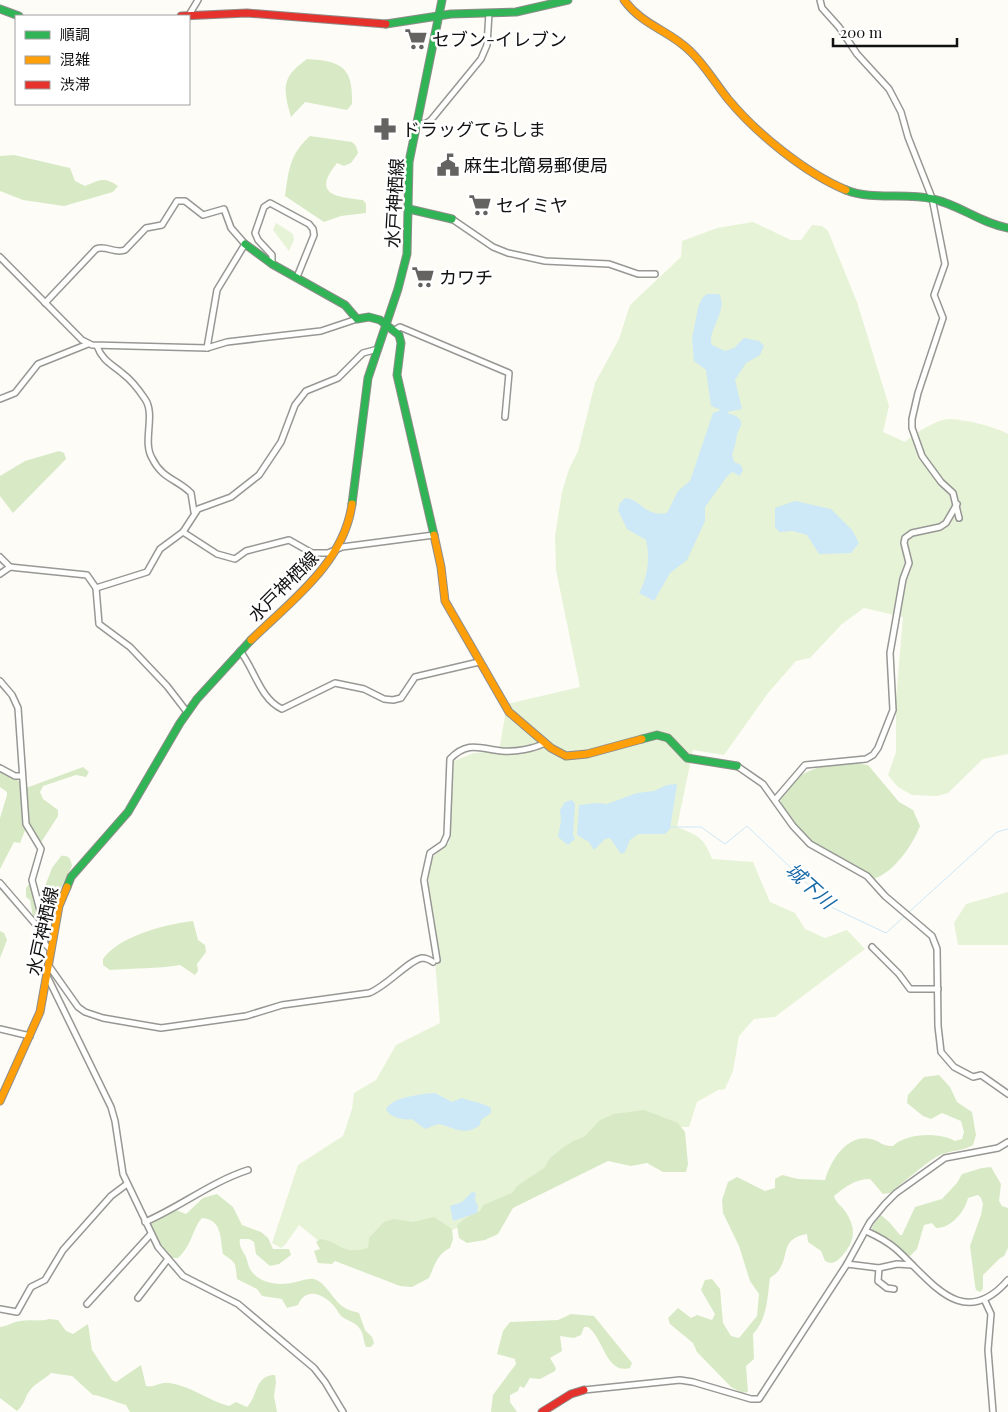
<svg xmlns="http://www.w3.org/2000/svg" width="1008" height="1412" viewBox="0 0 1008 1412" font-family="'Playfair Display','Noto Sans JP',serif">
  <rect width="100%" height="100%" fill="#fdfcf7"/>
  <g fill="#e7f3d7">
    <path d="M753 222 791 240H801L812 225 822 226 828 231 857 302 889 406 883 432 905 442C915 433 937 419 950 419 968 420 993 426 1008 434V754L983 759 948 793 937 796 912 795 898 787 888 775 896 752V699L903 617 864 608 842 624 810 658 796 661 768 693 724 755 693 750 677 827C697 835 704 837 712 859L753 862 770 902 795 913 805 929 825 938 847 930 865 949 775 1017 754 1019 739 1036 733 1071 725 1089 718 1090 697 1102 689 1127 643 1126 474 1220 435 1238 364 1260 329 1249 299 1225 285 1245 281 1248 272 1243 298 1165 343 1136 352 1109 354 1093 376 1080 396 1045 440 1023 427 862 449 843 454 761 474 753 499 751 507 704 580 687 556 570 555 536 562 492 569 469 578 451 595 383 619 339 630 305 681 257 682 241 717 228Z"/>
    <polygon points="276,223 293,234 294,240 289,251 273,230"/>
    <polygon points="1008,892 1008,945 958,945 954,923 966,904"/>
  </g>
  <g fill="#d8eac5">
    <path d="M307 59C343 61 353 68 352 104L347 110 305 102 291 117C283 87 281 78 307 59Z"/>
    <path d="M310 136 352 142 356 146 358 153 351 163 344 166 337 163C311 195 337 197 363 200L366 204V213L341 216 324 222 285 196C289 170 289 155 310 136Z"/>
    <path d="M14 155 70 168 75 181 85 186C99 180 104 176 118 186L113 192 64 206 23 200 0 191V156Z"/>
    <polygon points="59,451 64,453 66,459 13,513 0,496 0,476 25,461"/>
    <path d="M847 762 868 765 899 802 913 810 920 826C912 846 895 871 874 879 842 849 796 850 780 799 794 771 819 766 847 762Z"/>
    <polygon points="83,767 89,772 86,777 76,775 43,786 40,792 43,799 58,810 58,816 40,844 26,819 29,809 26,788"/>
    <polygon points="0,771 19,781 26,828 20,843 14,842 0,869 0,818 7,795 7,792 0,787"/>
    <path d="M61 856C69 855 71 859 72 866L54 901 46 938 45 917 38 911 36 917H33L30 900 26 897V888L30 883 36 901 39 902 52 868Z"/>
    <path d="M193 921 198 940 205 945 206 952 197 964 198 971 195 975 180 965C157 969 134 968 110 970L103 965V959C119 936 166 924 193 921Z"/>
    <polygon points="0,931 4,933 7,940 0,958"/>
    <path d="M939 1075 950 1087 957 1102 972 1112 976 1135 973 1145C963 1151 951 1150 940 1155 926 1162 903 1183 890 1193L883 1194 870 1179C855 1179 845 1187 834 1196 836 1203 841 1205 845 1211 857 1229 855 1241 842 1256 836 1262 833 1265 825 1261L821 1251 808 1242 807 1234C780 1239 790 1254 779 1270 777 1273 773 1276 770 1278 767 1298 768 1318 753 1334L754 1359 746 1366 748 1392 742 1393 731 1387 697 1352 693 1343 670 1324 668 1318 678 1308 691 1318 697 1315 712 1320 715 1314 701 1290 705 1280 712 1279 720 1289 723 1323 731 1336 739 1338 757 1316 759 1294 750 1281 739 1246 723 1213 722 1200 728 1182 737 1177 765 1191 775 1188V1179L782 1175 798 1179 825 1180C831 1160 847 1134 871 1139 881 1141 880 1146 893 1146 907 1133 938 1132 955 1141L962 1139 964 1132 961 1121 942 1113 931 1119 923 1116 907 1103 908 1095 924 1077Z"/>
    <polygon points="644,1110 678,1123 685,1132 688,1164 686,1172 663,1172 647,1163 631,1166 608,1161 513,1208 498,1234 485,1240 467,1243 459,1238 457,1225 464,1219 480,1211 483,1205 512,1193 517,1186 544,1168 550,1158 561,1149 573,1141 584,1137 600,1120 614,1114"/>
    <path d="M991 1167 1001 1184 999 1201 1002 1206 1008 1208V1248L1004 1256 999 1259 983 1275V1289L980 1292 976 1290 975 1285 970 1246 981 1215 983 1204 981 1198 978 1195 968 1198C965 1212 950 1229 936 1228L932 1223 924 1225 917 1249 910 1256 900 1250 889 1238 871 1234 873 1225 881 1215 890 1223 900 1235H902L915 1207 942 1199 957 1183 962 1174 982 1168Z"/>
    <path d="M217 1194 233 1207 242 1225 261 1232 268 1238 273 1249H289L291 1255 279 1264 270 1266 256 1254 254 1242 249 1239H240C238 1248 245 1252 247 1260 251 1283 276 1287 296 1282 302 1281 307 1278 314 1279 325 1282 333 1299 342 1306 347 1310 353 1311 359 1313L365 1330 372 1337 374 1343 371 1347H366C363 1341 364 1334 360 1329 356 1322 347 1321 341 1316 338 1313 337 1309 334 1306 323 1293 305 1287 298 1305L287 1308 282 1299 262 1296 257 1289 237 1279C235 1264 238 1264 223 1254 220 1239 223 1220 202 1218 192 1229 193 1244 178 1258H171C163 1249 149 1235 151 1222L176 1210 186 1214 203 1198Z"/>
    <path d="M434 1217 452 1229 453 1239 450 1248C437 1254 434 1267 429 1278L412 1287 400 1286 335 1261 332 1264 318 1263 314 1251 320 1249 316 1242 320 1239C340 1241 341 1256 368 1248L369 1238 384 1222 393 1219 413 1222Z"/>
    <path d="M571 1314 594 1316 632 1363 630 1368C606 1375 603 1337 588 1327H584L581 1335 574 1338 560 1336 562 1351 550 1358 556 1368 555 1371 540 1379 530 1378 524 1388 520 1386 518 1391 510 1395V1402L517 1412H491L493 1395 516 1364 515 1359 497 1354 503 1331 510 1322 558 1320Z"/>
    <path d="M49 1319 58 1320 66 1331 73 1334 88 1324 92 1350 112 1380 116 1382 141 1365 146 1386C154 1388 161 1381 170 1383 191 1386 209 1401 229 1406L236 1402 247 1407C258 1396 255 1375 275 1375L276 1382 274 1396 277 1412H130L126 1405C119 1403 96 1394 93 1395L72 1376 51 1373C45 1379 36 1383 31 1389 24 1397 26 1403 17 1411L0 1398V1327C8 1326 13 1322 20 1321 30 1319 39 1322 49 1319Z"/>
  </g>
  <g fill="#cde8f7">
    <path d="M707 294H719C729 311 706 331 712 345L725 351 734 348 744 338 759 341 764 346 760 355 746 363 735 380 742 409 727 412C730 415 734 414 737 417 746 424 738 428 737 435 735 444 736 444 732 454L734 462 741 465 743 471 739 476 733 472 728 475 705 507V521L687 560 670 573 654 601 639 593C648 577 650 558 646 540L627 529 618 510 620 503 625 498C641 499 644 517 667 513L678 491 690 481 713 413 721 410 711 406 706 370 694 361 692 338 698 308 702 298Z"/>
    <polygon points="795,501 831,509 852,530 859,543 851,553 819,554 807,535 793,531 779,532 775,527 775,508"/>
    <polygon points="677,784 670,829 665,834 638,834 630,840 625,852 621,854 610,838 605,839 594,850 589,842 577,835 579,805 597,803 607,804 637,793 654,791 667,785"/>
    <polygon points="572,800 575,804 573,835 575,839 568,845 558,837 561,821 560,810 565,802"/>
    <path d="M435 1093 452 1102 462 1098C471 1102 482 1102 491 1108V1113L481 1120 480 1125C464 1137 454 1127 438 1124L425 1129 412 1119C403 1121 391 1117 386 1110 390 1097 422 1094 435 1093Z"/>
    <polygon points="472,1192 476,1193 475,1200 478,1206 477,1213 453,1221 450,1206 462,1202"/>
  </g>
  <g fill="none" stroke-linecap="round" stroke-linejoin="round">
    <g stroke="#cde8f7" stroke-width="1">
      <polyline points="670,827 701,827 725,844 747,826 833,908 886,933 906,915"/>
      <polyline points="909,912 997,832 1008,829"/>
    </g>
    <defs>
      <g id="street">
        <polyline points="820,0 822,8 839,27 857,54 889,89 901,112 908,137 932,198 945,264 934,295 943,318 918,393 912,419 912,428 922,456 941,482 953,493 959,518"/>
        <polyline points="189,15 198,0"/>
        <polyline points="417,123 425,124 431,120 481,59 487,45 489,13"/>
        <polyline points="452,219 493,247 508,253 545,261 609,264 638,274 655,274"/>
        <polyline points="0,257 82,340 92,345 207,348 227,342 321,331 357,319"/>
        <polyline points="272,264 272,255 258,240 255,233 264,207 270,203 309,224 313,229 314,235 297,277"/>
        <path d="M45 303 96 249C106 245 115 254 125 250L146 228 162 225 177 201H185L203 215 224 209 231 228 245 244 217 290 207 348"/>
        <polyline points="395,330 400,327 509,373 505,417"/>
        <path d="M97 346C102 360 111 364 122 373 130 379 139 390 145 399 156 415 142 441 152 458 162 479 177 479 191 493L194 512"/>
        <polyline points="0,399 15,393 38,364 88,344"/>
        <polyline points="183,532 217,554 235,559 246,551 289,540 312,553 328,553 342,547 434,535"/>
        <polyline points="0,557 10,567 19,568 87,575 96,588 99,624 130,647 167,686 187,712"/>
        <polyline points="0,574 10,567"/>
        <polyline points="96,588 147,572 160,549 183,532 198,509 231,497 259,475 281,442 295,405 306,391 338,378 363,353 378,349"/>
        <path d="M240 651C254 668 260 699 282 709L335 683 364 689 384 699 393 700 401 698 415 677 479 662"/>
        <polyline points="0,681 12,695 18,708 26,824 41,849 32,880 42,918 45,944 51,950"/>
        <polyline points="737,766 763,784 793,826 810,844 867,876 885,896 932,936 937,949 938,1026 941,1052 954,1067 973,1077 981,1075 1008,1094"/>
        <polyline points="0,768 15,776 22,776"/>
        <polyline points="775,800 805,765 866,759 873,755 878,748 893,710 890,653 903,579 909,563 904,543 905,538 912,533 940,527 946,523 957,504"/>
        <polyline points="0,883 43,933"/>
        <polyline points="872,947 899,974 910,989 938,989"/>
        <path d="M437 960 424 880 430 853 443 844 447 835 450 759C468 740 481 749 502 751 516 752 533 749 545 743"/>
        <path d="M49 966 78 1007 85 1012 103 1018 161 1028 246 1016 282 1005 369 993C386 987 409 960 422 958 426 958 430 960 433 962"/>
        <polyline points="47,976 111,1107 115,1121 123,1174 158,1247 183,1276 238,1304 314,1368 325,1382 343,1412"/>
        <polyline points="0,1029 30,1036"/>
        <path d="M145 1222C180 1207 211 1182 248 1170"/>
        <path d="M866 1231C877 1236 887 1241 896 1249 930 1279 962 1333 1008 1280"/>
        <polyline points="847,1264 879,1268 897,1264 912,1265"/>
        <polyline points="879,1268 878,1281 887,1288 894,1289"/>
        <polyline points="138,1298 168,1259"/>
        <polyline points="984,1299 991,1314 988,1350 993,1412"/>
        <polyline points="87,1304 150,1235"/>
        <polyline points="0,1309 17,1312 31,1287 45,1280 63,1250 111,1196 127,1184"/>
        <polyline points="584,1390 680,1380 693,1382 751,1399 759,1399 847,1264 870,1222 885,1204 896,1193 945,1158 998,1148 1008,1142"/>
      </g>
      <g id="fast">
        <polyline points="0,9 19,16"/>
        <polyline points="386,24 451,14 516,12 568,0"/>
        <path d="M846 190C873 201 905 192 933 199 960 205 980 223 1008 228"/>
        <polyline points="409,209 452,219"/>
        <polyline points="245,244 272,264 345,305 357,319 369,317 380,320 399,335 401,343 397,375 434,535"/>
        <polyline points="352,504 368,378 398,289 407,254 409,162 442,0"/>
        <polyline points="642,739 657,735 668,738 687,758 737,766"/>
        <polyline points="67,887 71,877 128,812 180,723 197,699 251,640"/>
      </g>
      <g id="slow">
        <path d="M624 0C643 26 669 30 690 51 705 65 715 83 728 99 756 133 805 173 846 190"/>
        <polyline points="434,535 441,567 445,601 509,712 551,748 566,756 587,754 642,739"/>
        <path d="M251 640C291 601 344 563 352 504"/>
        <polyline points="0,1101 40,1012 59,906 67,887"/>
      </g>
      <g id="jam">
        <polyline points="181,16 247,13 386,24"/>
        <polyline points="542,1412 571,1394 584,1390"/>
      </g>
    </defs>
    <use href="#street" stroke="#979795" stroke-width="8"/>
    <use href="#fast" stroke="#8e8d8b" stroke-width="9"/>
    <use href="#slow" stroke="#8e8d8b" stroke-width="9"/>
    <use href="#jam" stroke="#8e8d8b" stroke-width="9"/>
    <use href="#street" stroke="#fffffe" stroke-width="5"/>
    <use href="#fast" stroke="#30b455" stroke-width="7"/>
    <use href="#slow" stroke="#ff9f0a" stroke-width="7"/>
    <use href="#jam" stroke="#e5322d" stroke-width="7"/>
  </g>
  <defs>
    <symbol id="supermarket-bare" viewBox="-9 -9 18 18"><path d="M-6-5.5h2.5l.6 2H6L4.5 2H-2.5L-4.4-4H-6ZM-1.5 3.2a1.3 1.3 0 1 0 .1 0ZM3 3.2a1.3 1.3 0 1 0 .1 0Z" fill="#646362" stroke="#fff" stroke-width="2.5" paint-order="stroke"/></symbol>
    <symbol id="pharmacy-bare" viewBox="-9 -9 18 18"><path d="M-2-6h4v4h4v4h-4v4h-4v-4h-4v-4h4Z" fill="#646362" stroke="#fff" stroke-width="2.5" paint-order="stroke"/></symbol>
    <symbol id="civic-bare" viewBox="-9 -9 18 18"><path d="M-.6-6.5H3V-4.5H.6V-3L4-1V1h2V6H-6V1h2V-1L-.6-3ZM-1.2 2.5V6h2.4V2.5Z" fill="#646362" stroke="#fff" stroke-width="2.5" paint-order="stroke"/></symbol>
  </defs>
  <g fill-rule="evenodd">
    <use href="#supermarket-bare" x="400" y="23" width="32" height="32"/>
    <use href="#pharmacy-bare" x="369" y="113" width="32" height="32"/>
    <use href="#civic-bare" x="432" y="149" width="32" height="32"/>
    <use href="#supermarket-bare" x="464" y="189" width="32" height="32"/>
    <use href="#supermarket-bare" x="407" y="261" width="32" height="32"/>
  </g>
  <g text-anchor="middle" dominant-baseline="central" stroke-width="5" stroke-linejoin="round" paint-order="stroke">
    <g font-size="18" fill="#111" stroke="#fff" text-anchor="start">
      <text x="432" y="39">セブン-イレブン</text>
      <text x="402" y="129">ドラッグてらしま</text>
      <text x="464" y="165">麻生北簡易郵便局</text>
      <text x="496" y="205">セイミヤ</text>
      <text x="439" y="277">カワチ</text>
    </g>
    <g font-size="18" fill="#111" stroke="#fff">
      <text transform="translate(394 203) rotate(-87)">水戸神栖線</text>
      <text transform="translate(283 586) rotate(-45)">水戸神栖線</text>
      <text transform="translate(42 931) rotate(-78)">水戸神栖線</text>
    </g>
    <g font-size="19" font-style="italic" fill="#1768a6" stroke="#fff">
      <text transform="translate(811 885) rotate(42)">城下川</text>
    </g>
  </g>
  <rect x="15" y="15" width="175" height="90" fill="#ffffff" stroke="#a0a0a0"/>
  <rect x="25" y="31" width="25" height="8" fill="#30b455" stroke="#a0a0a0"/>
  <text x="60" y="40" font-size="15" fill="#111111">順調</text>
  <rect x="25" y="56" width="25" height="8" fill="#ff9f0a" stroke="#a0a0a0"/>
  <text x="60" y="65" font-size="15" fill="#111111">混雑</text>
  <rect x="25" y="81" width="25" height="8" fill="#e5322d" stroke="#a0a0a0"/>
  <text x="60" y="90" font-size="15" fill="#111111">渋滞</text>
  <path d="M833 38v8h124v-8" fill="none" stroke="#111111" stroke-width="2.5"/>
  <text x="840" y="38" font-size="15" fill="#111111" stroke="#ffffff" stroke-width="4" paint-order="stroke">200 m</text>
</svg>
